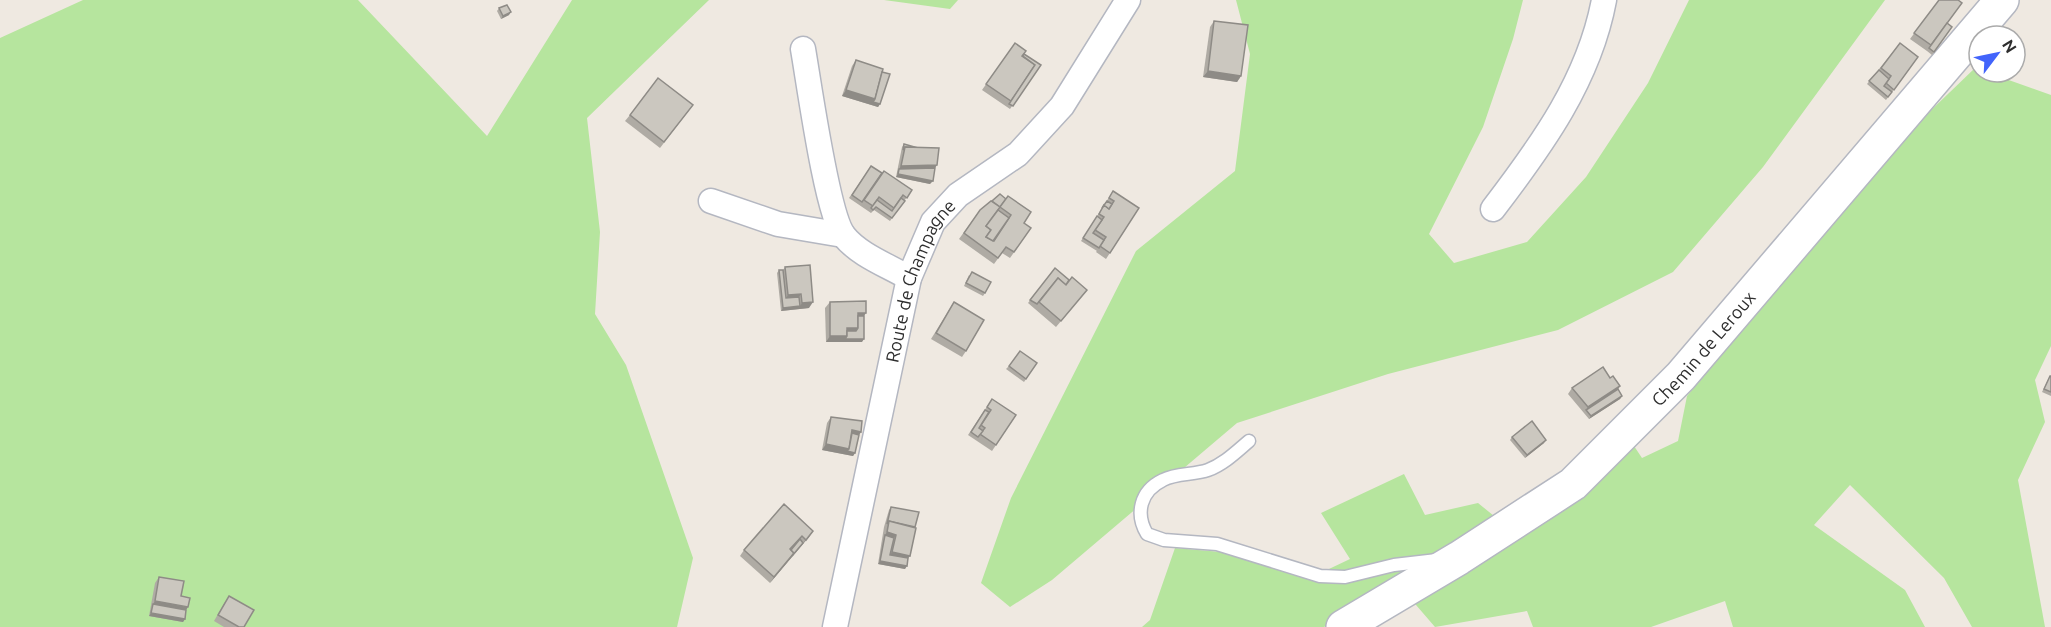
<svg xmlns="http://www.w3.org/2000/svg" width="2051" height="627" viewBox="0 0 2051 627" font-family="Ubuntu,sans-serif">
  <rect width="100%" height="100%" fill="#efe9e1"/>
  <g fill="#b6e59e">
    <polygon points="83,0 358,0 487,136 572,0 709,0 587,118 600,232 595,314 626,365 693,558 677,627 0,627 0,38"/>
    <polygon points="884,0 958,0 950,9"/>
    <polygon points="1236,0 1523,0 1513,39 1483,127 1429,234 1454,263 1527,242 1586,177 1648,83 1689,0 1885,0 1763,167 1673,272 1558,330 1388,374 1237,423 1052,580 1010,607 981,583 1011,498 1136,251 1235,171 1250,54"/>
    <polygon points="1975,68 2051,95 2051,346 2035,380 2045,422 2018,480 2045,627 1972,627 1944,578 1850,485 1814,525 1905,590 1925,627 1733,627 1725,601 1651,627 1533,627 1527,611 1435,627 1410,598 1361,602 1324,627 1142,627 1150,620 1175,548 1221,552 1310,578 1350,559 1321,513 1404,474 1425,515 1478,503 1515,533 1572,499 1634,446 1642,458 1678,441 1687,396 1898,142"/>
  </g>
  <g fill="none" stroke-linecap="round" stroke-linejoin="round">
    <defs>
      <path id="lane" d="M1249 441C1236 452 1224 464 1208 470 1194 475 1176 473 1163 480 1140 491 1135 514 1147 534L1164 540 1217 544 1320 576 1345 577 1394 565 1437 560"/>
      <g id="street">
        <path d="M803 49C809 83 827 215 844 236 859 255 889 266 909 278"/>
        <polyline points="711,201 778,224 843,235"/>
        <path d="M1493 209C1542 145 1589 80 1604 0"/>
        <path id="s1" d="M835 627 909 278 933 222 958 195 1018 154 1062 106 1128 0"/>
      </g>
      <g id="secondary">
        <path id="s2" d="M1343 627 1459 558 1573 484 1681 376 2002 0"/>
      </g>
    </defs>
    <use href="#lane" stroke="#b4b7c1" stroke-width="15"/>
    <use href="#street" stroke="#b4b7c1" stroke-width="27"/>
    <use href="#secondary" stroke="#b4b7c1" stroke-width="36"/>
    <use href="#lane" stroke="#fff" stroke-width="12"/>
    <use href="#street" stroke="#fff" stroke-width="24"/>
    <use href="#secondary" stroke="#fff" stroke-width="33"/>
  </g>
  <g fill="#afaba4">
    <polygon points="1939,0 1959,0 1947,23 1952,27 1932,55 1927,51 1928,50 1927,51 1910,39"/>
    <polygon points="499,8 509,15 501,19 497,11"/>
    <polygon points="1214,21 1241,76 1237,82 1203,77 1210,27"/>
    <polygon points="1015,43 1022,56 1041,65 1010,109 982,90"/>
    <polygon points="1900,43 1918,57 1886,100 1867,84"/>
    <polygon points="856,60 882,72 880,104 878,107 842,96 852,66"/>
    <polygon points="693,105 660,148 625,121 630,115"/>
    <polygon points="904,144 935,168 930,184 896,177 902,147"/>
    <polygon points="871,166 882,173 912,190 890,221 874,210 871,213 849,198"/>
    <polygon points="1113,191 1139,208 1106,259 1096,252 1099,248 1097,251 1081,241"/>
    <polygon points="991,201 1024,223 1027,234 1010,258 1002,253 994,264 959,239 980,210"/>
    <polygon points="785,267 809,308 781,311 777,273 779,270 783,270"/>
    <polygon points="1055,268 1069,280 1087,290 1056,327 1028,303"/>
    <polygon points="969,275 985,293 983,296 964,286"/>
    <polygon points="830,302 864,316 862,342 826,342 825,308"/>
    <polygon points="954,302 966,351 962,357 931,339"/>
    <polygon points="1037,363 1024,382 1006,369 1009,366"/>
    <polygon points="2050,376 2051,376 2051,396 2042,392"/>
    <polygon points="1610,378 1620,386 1618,389 1622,396 1620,399 1589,419 1568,394 1572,388"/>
    <polygon points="992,399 1016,415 992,451 968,435"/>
    <polygon points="831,417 861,432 859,435 855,453 853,456 822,450 827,423"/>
    <polygon points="1512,437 1544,443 1525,458 1510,440"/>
    <polygon points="891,507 908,558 905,569 878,564 884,527 889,510"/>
    <polygon points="813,531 770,583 740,556 744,550"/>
    <polygon points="159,577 181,596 188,607 186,610 185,619 183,622 149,616 155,583"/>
    <polygon points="225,602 244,627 224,627 214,621"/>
  </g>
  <g fill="#8e8b86">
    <polygon points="511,12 509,15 501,19 503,16"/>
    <polygon points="1208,71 1241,76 1237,82 1203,77"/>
    <polygon points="846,90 875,99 880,104 878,107 842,96"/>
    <polygon points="937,165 933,171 899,169 897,172 901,166"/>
    <polygon points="898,174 933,181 930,184 896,177"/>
    <polygon points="801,294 797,300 784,301 788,295"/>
    <polygon points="813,302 809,308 781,311 783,308 800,306 802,303"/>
    <polygon points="858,313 866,313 862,319 856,319"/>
    <polygon points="847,328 858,328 854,334 845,334"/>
    <polygon points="830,336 847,336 864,339 862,342 826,342"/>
    <polygon points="1620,386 1616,392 1586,410 1588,407"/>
    <polygon points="1622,396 1620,399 1589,419 1591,416"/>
    <polygon points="852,430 861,432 857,438 850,436"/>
    <polygon points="1546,440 1544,443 1525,458 1527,455"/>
    <polygon points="826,444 849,449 855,453 853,456 822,450"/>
    <polygon points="813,531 809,537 770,583 774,577"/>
    <polygon points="887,532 896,535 892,541 885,535"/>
    <polygon points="892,552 910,556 906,561 888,558"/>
    <polygon points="880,561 907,566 905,569 878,564"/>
    <polygon points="155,601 188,607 184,613 153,604 151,607"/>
    <polygon points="151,613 185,619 183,622 149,616"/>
  </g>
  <g fill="#cbc7bf" stroke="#8e8b86" stroke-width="1.5" fill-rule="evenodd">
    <polygon points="1939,0 1958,0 1962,3 1931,45 1914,33"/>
    <polygon points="507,5 511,12 503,16 499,8"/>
    <polygon points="1214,21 1248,25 1241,76 1208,71"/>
    <polygon points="1947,23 1952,27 1934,52 1929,48"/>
    <polygon points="1015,43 1026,51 1022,56 1035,65 1011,101 986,84"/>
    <polygon points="1900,43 1918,57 1894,90 1886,83 1891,76 1881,68"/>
    <polygon points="1024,54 1041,65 1013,106 1009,104 1035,65 1023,56"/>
    <polygon points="856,60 883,69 875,99 846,90"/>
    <polygon points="1879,70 1889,79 1884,86 1892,92 1888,97 1869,81"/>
    <polygon points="882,72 890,74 880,104 873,102 875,99"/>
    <polygon points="658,78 693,105 664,142 630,115"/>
    <polygon points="904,144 918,148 905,147 903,150"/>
    <polygon points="905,147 939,148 937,165 901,166"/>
    <polygon points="871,166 882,173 862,202 852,195"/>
    <polygon points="935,168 933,181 898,174 899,169"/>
    <polygon points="884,171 912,190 907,198 903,195 894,208 879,197 873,206 864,200"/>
    <polygon points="1113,191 1139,208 1110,253 1100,246 1106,237 1095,230 1104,217 1099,214 1104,205 1109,209 1114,201 1109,198"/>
    <polygon points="1000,194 1006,199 1000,207 992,201"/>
    <path d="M1008 196 1031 212 1024 223 1031 228 1014 252 1006 247 998 258 964 233 980 210 991 201 1000 207ZM1000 207 1011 215 994 241 986 237 991 230 986 226Z"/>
    <polygon points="901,198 905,201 892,218 876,207 873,210 871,208 877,200 892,211"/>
    <polygon points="1107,201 1112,204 1109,209 1104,205 1102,208"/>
    <polygon points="998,210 1009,218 993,241 986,237 991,230 986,226"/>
    <polygon points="1097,216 1102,220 1093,233 1104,240 1099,248 1083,238"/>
    <polygon points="810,265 813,302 802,303 801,294 788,295 785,267"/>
    <polygon points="1055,268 1069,280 1066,285 1058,278 1037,304 1030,300"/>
    <polygon points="779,270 783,270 786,298 799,297 800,306 783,308"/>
    <polygon points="972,272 991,282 985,293 966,283"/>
    <polygon points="1072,277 1087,290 1061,321 1039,302 1058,278 1066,285"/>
    <polygon points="866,301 866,313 858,313 858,328 847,328 847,336 830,336 830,302"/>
    <polygon points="954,302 984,320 966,351 936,333"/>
    <polygon points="858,316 864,316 864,339 845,339 847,336 847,331 856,331 858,328"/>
    <polygon points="1020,351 1037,363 1026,379 1009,366"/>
    <polygon points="1603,367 1610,378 1613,376 1620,386 1588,407 1572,388"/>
    <polygon points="2050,376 2051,376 2051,392 2044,389"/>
    <polygon points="1618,389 1622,396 1591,416 1586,410"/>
    <polygon points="992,399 1016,415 996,445 980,434 985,428 981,425 991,410 987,407"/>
    <polygon points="985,410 989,412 979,428 983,431 978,437 971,432"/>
    <polygon points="831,417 862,421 861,432 852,430 849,449 826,444"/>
    <polygon points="1532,421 1546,440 1527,455 1512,437"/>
    <polygon points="852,433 859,435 855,453 847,451 849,449"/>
    <polygon points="784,504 813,531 806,540 802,536 790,549 794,553 774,577 744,550"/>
    <polygon points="891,507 919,512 915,527 889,521 887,524"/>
    <polygon points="889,521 916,528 910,556 892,552 896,535 887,532"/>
    <polygon points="885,535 894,538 890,555 908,558 907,566 880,561"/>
    <polygon points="800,539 803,543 792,556 794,553 791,550"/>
    <polygon points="159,577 184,581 181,596 190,598 188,607 155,601"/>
    <polygon points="229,596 254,610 244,627 239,627 218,615"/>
    <polygon points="153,604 186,610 185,619 151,613"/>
  </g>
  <g text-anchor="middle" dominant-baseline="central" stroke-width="5" stroke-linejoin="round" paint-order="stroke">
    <g font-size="18" fill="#2e2e2e" stroke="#fff">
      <text stroke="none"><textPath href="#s1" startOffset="358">Route de Champagne</textPath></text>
      <text stroke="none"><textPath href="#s2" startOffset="459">Chemin de Leroux</textPath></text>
    </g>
  </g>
  <g transform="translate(1997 54) rotate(58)"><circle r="28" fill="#ffffff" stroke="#ababab" stroke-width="1.5"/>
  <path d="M0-4.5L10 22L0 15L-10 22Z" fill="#4264fb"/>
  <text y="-9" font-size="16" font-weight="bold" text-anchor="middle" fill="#2e2e2e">N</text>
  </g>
</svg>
